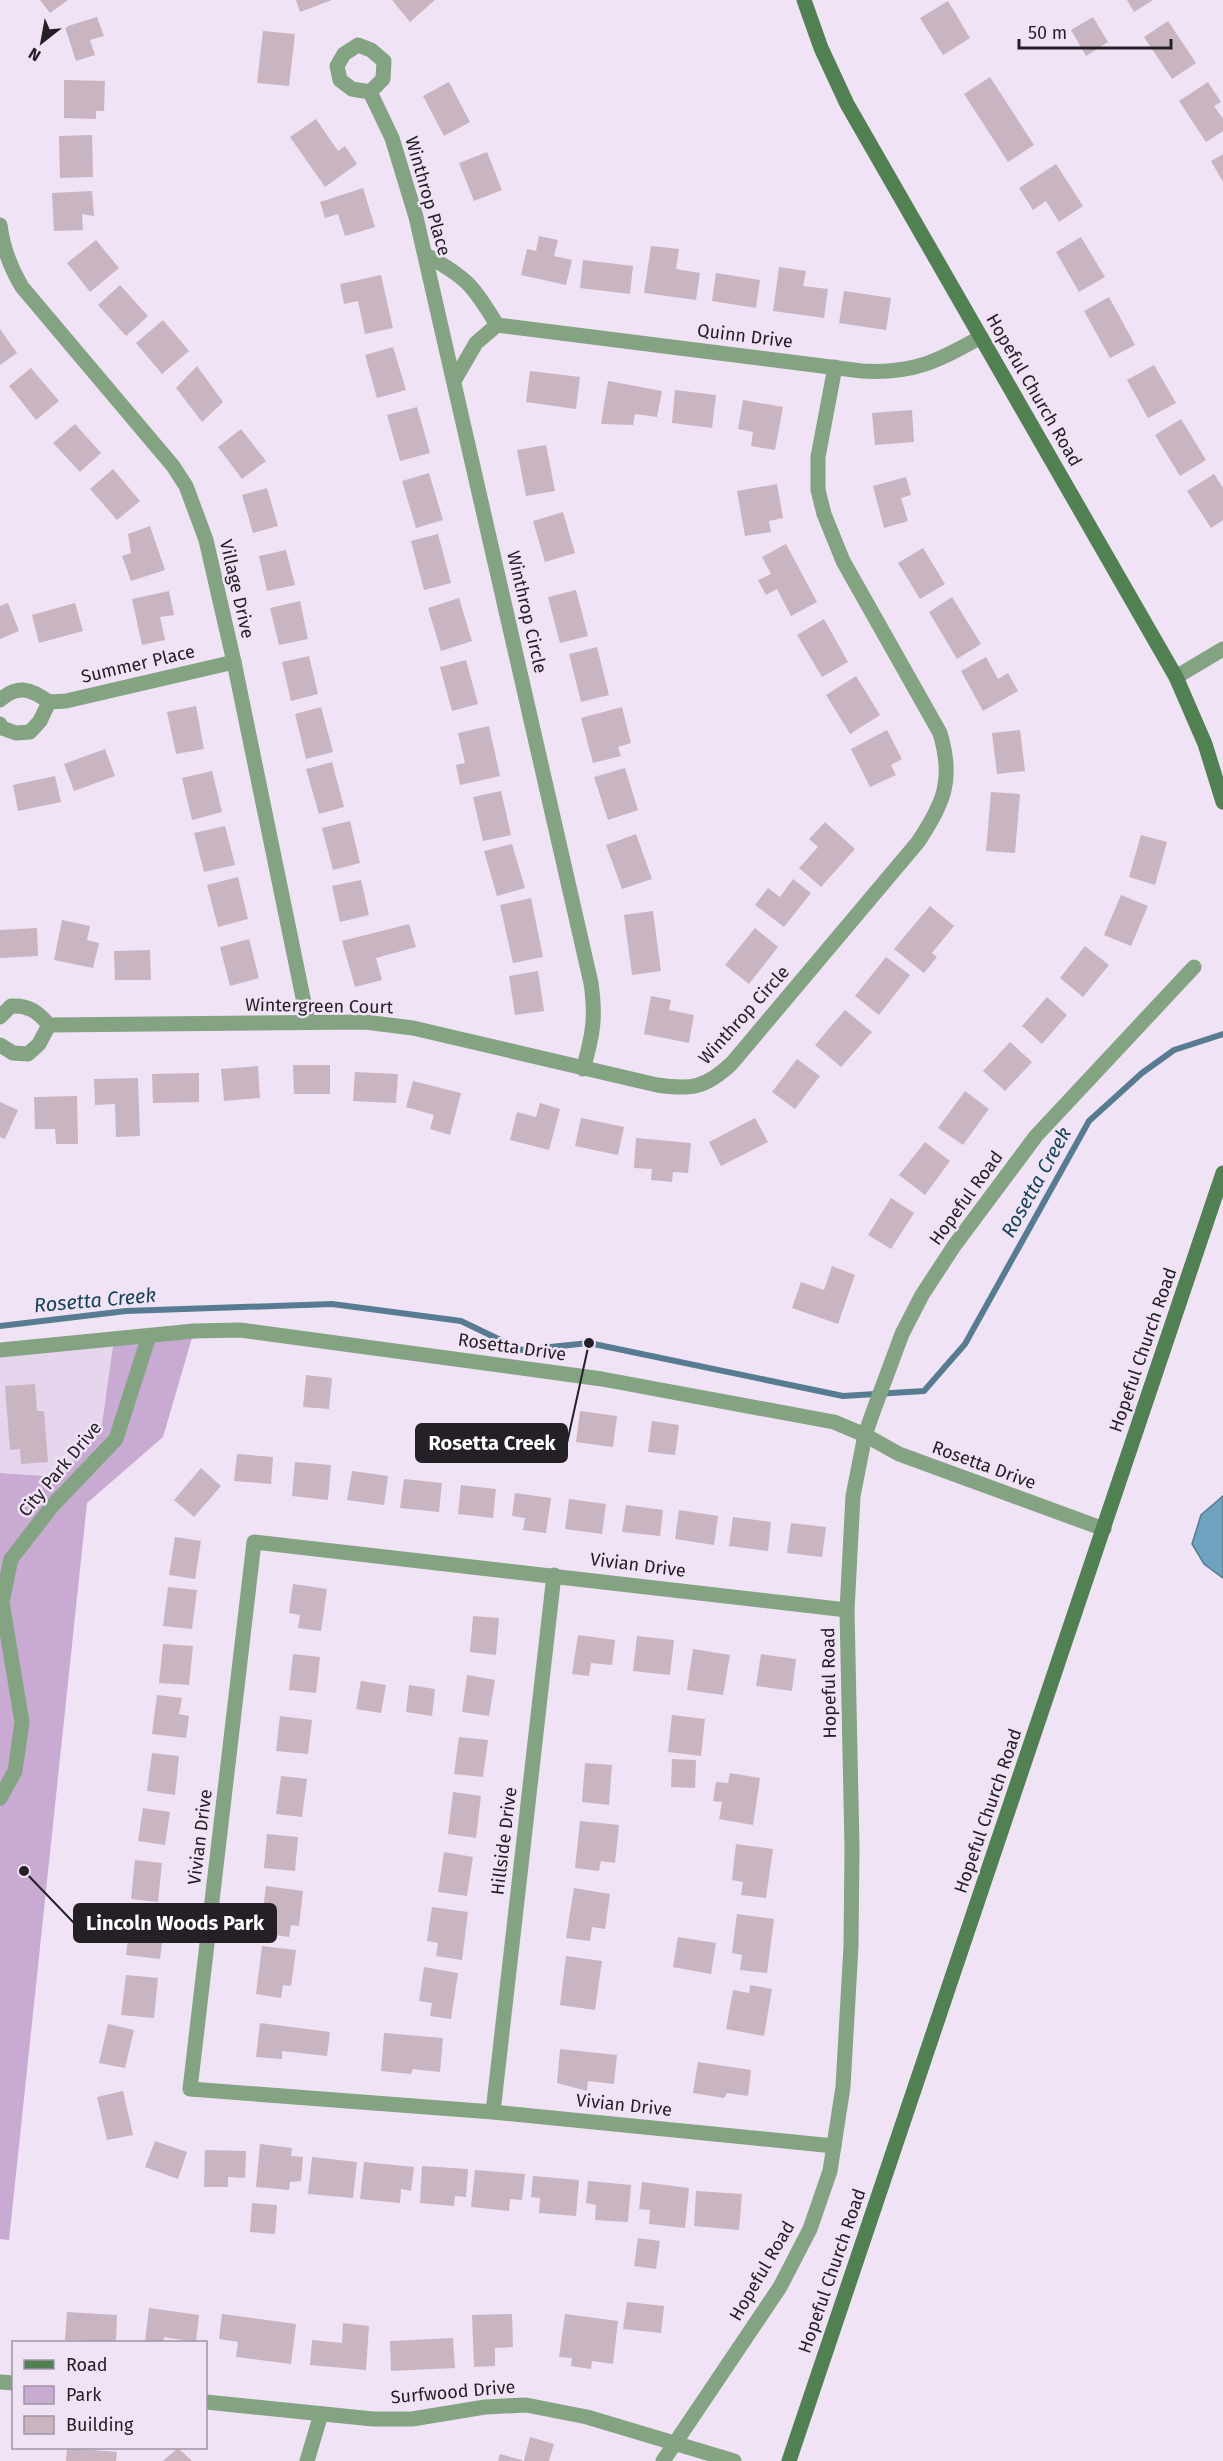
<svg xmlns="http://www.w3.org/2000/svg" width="1223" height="2461" viewBox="0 0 1223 2461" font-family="'Fira Sans',sans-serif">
  <rect width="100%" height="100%" fill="#f0e3f5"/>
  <polygon fill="#e6d5ed" points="114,1339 102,1424 60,1477 0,1473 0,1350"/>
  <polygon fill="#c8aad3" points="194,1331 163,1437 87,1503 9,2240 0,2239 0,1473 60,1477 102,1424 114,1339"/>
  <polygon fill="#6da3be" stroke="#577c91" stroke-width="1.5" points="1223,1496 1223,1578 1204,1564 1192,1544 1201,1515"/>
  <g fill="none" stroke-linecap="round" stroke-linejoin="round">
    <polyline stroke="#577c91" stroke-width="6" points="0,1326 126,1311 332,1304 461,1321 521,1350 589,1343 843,1396 924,1391 965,1344 1089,1121 1142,1073 1174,1050 1223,1034"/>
  </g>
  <g fill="#c8b5c1">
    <polygon points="40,0 68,0 50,13"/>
    <polygon points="296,0 332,0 300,12"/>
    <polygon points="392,0 435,0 410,22"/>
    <polygon points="1127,0 1153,0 1134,12"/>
    <polygon points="948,1 970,38 943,55 920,18"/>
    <polygon points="97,17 104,36 90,40 95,55 76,61 65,27"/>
    <polygon points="1093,17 1108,42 1086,56 1071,30"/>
    <polygon points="1168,21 1196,63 1172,79 1144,37"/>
    <polygon points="263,31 295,34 289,86 257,83"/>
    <polygon points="990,77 1034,145 1008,162 964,94"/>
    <polygon points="64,80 105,81 104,111 96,111 96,119 64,118"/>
    <polygon points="449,82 470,122 444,136 423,96"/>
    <polygon points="1208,82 1221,102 1214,106 1223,119 1223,131 1206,142 1179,101"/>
    <polygon points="316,119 338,151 345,146 357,164 325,187 290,137"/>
    <polygon points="92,135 93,177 60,178 59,136"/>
    <polygon points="487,152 502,190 474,201 459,163"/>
    <polygon points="1223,154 1223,182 1211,161"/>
    <polygon points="1056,164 1083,206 1059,222 1046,201 1033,210 1019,188"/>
    <polygon points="363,188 375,227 345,236 338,214 325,218 320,202"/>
    <polygon points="92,191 94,216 82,214 83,230 54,231 52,193"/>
    <polygon points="539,236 558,240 554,256 572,260 566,285 521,275 527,249 536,251"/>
    <polygon points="1081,237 1105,277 1079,292 1056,252"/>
    <polygon points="96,240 119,268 90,292 67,263"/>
    <polygon points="651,246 679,249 676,269 700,273 696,300 644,293"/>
    <polygon points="583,260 633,266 630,294 580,288"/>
    <polygon points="779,267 806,271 803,286 828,289 824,318 773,311"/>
    <polygon points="716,273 760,280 756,308 712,301"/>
    <polygon points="381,275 393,328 365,334 358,301 344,304 340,284"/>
    <polygon points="120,285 148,316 126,336 98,305"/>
    <polygon points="844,291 891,298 886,330 839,323"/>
    <polygon points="1109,297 1135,345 1110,358 1084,311"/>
    <polygon points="163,320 189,351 162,374 136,343"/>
    <polygon points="0,329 17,353 0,365"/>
    <polygon points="393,347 406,390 377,398 365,355"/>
    <polygon points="1154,365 1176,403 1148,418 1127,380"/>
    <polygon points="197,366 223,402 202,422 176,388"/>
    <polygon points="31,368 59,401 36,420 9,386"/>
    <polygon points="530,371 580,377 576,409 526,402"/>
    <polygon points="608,381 662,391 657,417 635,414 633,425 601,424"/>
    <polygon points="675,390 716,395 712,428 672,423"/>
    <polygon points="743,400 783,407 775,450 751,446 753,432 738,429"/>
    <polygon points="417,407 430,453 400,461 387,415"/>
    <polygon points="912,410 914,442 875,445 872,413"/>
    <polygon points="1181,419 1206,460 1180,476 1155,435"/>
    <polygon points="75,424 101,453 80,472 53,443"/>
    <polygon points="241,429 266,461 242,479 218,447"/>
    <polygon points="546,445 555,491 526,496 517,450"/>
    <polygon points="113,469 140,501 117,520 90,489"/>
    <polygon points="429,473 443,520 416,528 402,481"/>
    <polygon points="1214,474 1223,488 1223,520 1211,528 1187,491"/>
    <polygon points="906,477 911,495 901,498 908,521 884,528 873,486"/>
    <polygon points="777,484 783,518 769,521 771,532 745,536 737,491"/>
    <polygon points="267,488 278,526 253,533 242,495"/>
    <polygon points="563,512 575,553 545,562 533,521"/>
    <polygon points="150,526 165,570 131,581 122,556 131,553 128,534"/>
    <polygon points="438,534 451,583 424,590 411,541"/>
    <polygon points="786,544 817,602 791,616 777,589 766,595 758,580 771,574 762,557"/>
    <polygon points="923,548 945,584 920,599 898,563"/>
    <polygon points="286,550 295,585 267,591 259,556"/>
    <polygon points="576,590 588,636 560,643 548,597"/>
    <polygon points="169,591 174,615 160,617 165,640 142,645 132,599"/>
    <polygon points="952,597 981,644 957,659 929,612"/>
    <polygon points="459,598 472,641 441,651 428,608"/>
    <polygon points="300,601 308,639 279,645 270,608"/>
    <polygon points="8,603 19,631 0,639 0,606"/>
    <polygon points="75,603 83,631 39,643 32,615"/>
    <polygon points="824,619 848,662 822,677 797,635"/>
    <polygon points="597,647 609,695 581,702 569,654"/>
    <polygon points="309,656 318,694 291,701 282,662"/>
    <polygon points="986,657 998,679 1008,673 1018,691 983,711 961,671"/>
    <polygon points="466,660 478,704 452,711 440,667"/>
    <polygon points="856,676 880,715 850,734 826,695"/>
    <polygon points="196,706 204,749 176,754 167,712"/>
    <polygon points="321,707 333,752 306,759 295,714"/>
    <polygon points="622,707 631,743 618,747 621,756 593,763 581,718"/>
    <polygon points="489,726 500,776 460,785 456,765 465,763 458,733"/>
    <polygon points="887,730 902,759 891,765 896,775 870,787 851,749"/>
    <polygon points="1020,730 1025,771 997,774 992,733"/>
    <polygon points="105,749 115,776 74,791 64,764"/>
    <polygon points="332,762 344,807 319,814 306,769"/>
    <polygon points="625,768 638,810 608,820 594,777"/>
    <polygon points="212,771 222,812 192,820 182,778"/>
    <polygon points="55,776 61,802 18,811 13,785"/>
    <polygon points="501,791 511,835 483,841 473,797"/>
    <polygon points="991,792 1020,794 1015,853 986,851"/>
    <polygon points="350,821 360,863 333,870 322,828"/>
    <polygon points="825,822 855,849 821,887 799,868 818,847 809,839"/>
    <polygon points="225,826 235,865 204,872 194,833"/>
    <polygon points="636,834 652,879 622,889 606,845"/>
    <polygon points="1141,835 1167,842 1155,885 1129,877"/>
    <polygon points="512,844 525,888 497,896 484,851"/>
    <polygon points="238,877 248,919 218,927 207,885"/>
    <polygon points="793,879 811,893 784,927 755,905 768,888 780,897"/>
    <polygon points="361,880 369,915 340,922 332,886"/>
    <polygon points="1121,895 1148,906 1131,946 1104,935"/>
    <polygon points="531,898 543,957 513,963 500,905"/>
    <polygon points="930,906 954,926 932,953 937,957 924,973 894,949"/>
    <polygon points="653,911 661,971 632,975 624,915"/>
    <polygon points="62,920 90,926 87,940 99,943 93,968 54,960"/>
    <polygon points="409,924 416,947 376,958 382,980 355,987 342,941"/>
    <polygon points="37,928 38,956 0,958 0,930"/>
    <polygon points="755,928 778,947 749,984 725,965"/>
    <polygon points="249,939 259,978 230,986 220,947"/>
    <polygon points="1085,946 1109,965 1083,997 1060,978"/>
    <polygon points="150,950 151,980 115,980 114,951"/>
    <polygon points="886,957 910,975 879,1015 855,996"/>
    <polygon points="538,971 544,1011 515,1015 509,976"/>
    <polygon points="651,996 671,1000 669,1010 694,1015 689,1043 644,1034"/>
    <polygon points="1047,997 1067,1015 1042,1044 1022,1026"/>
    <polygon points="845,1010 872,1032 841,1067 815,1045"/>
    <polygon points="1010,1042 1032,1062 1005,1091 983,1071"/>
    <polygon points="797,1059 820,1076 795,1109 772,1092"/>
    <polygon points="293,1065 330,1065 330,1094 294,1094"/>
    <polygon points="258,1066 260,1098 224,1101 221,1069"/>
    <polygon points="355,1072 398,1074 396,1103 353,1101"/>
    <polygon points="199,1073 199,1102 153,1103 152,1074"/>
    <polygon points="138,1078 140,1136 116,1137 115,1104 95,1105 94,1079"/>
    <polygon points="413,1081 461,1093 450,1135 430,1129 434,1115 406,1107"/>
    <polygon points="965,1091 989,1109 963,1145 938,1128"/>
    <polygon points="77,1096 78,1144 56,1144 55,1129 35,1129 34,1097"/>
    <polygon points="0,1102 18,1110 5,1139 0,1137"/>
    <polygon points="540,1103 560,1109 549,1150 510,1140 517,1112 536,1117"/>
    <polygon points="581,1118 624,1127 618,1155 575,1146"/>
    <polygon points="755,1118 768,1142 721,1166 709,1142"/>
    <polygon points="636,1138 691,1143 688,1173 673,1172 672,1182 651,1180 652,1169 634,1168"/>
    <polygon points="925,1142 950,1161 925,1195 899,1175"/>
    <polygon points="891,1198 914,1213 891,1249 868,1235"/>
    <polygon points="832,1266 855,1275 838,1324 792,1308 801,1282 824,1290"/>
    <polygon points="306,1375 332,1378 329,1409 303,1407"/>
    <polygon points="35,1384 37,1411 44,1411 48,1462 21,1464 20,1449 10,1450 5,1386"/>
    <polygon points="580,1411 617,1416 613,1447 576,1442"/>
    <polygon points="652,1421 679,1425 675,1455 648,1452"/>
    <polygon points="237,1454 273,1457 271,1484 234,1481"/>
    <polygon points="295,1462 331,1465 328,1500 292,1496"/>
    <polygon points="201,1468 221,1486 194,1517 174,1500"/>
    <polygon points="352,1471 388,1476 384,1505 347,1500"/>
    <polygon points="404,1479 442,1483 439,1512 400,1508"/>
    <polygon points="461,1485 496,1489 493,1518 458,1514"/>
    <polygon points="515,1493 551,1498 546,1533 523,1530 525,1518 512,1516"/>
    <polygon points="569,1499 606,1504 602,1534 565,1529"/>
    <polygon points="626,1505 663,1510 660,1536 622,1532"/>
    <polygon points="679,1510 718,1516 714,1545 675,1539"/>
    <polygon points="733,1517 771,1522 768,1551 729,1546"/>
    <polygon points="791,1523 826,1527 822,1557 787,1553"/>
    <polygon points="175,1537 201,1541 195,1579 169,1575"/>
    <polygon points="293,1584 327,1589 321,1631 298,1628 300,1615 289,1613"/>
    <polygon points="168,1587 197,1590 192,1629 163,1626"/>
    <polygon points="473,1616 499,1618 496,1655 470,1652"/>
    <polygon points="578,1635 615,1640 612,1665 591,1663 589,1676 572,1674"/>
    <polygon points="637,1636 674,1640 670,1675 633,1671"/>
    <polygon points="163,1644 193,1646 189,1685 159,1683"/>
    <polygon points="693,1649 730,1655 723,1695 687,1690"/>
    <polygon points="293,1654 320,1657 316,1693 289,1690"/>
    <polygon points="761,1654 796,1659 792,1691 756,1686"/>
    <polygon points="467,1675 495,1680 489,1716 462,1712"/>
    <polygon points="361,1681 386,1685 381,1713 356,1709"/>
    <polygon points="409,1685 435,1689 432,1716 406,1712"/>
    <polygon points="157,1695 182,1698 179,1714 189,1716 186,1738 152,1734"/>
    <polygon points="672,1715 705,1719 701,1756 668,1752"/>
    <polygon points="280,1716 312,1720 308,1754 276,1751"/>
    <polygon points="459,1737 488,1740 483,1777 454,1774"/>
    <polygon points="152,1753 179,1756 175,1795 147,1791"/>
    <polygon points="672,1759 696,1760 695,1788 671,1787"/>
    <polygon points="585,1763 612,1765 609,1805 582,1802"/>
    <polygon points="730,1773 760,1778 753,1825 719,1819 722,1802 713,1801 716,1782 728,1783"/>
    <polygon points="281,1776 307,1779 302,1817 276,1814"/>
    <polygon points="453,1792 481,1796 476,1838 448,1834"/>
    <polygon points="143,1808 170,1812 165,1845 138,1841"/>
    <polygon points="580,1821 619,1825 615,1863 601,1861 599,1871 575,1868"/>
    <polygon points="267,1834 298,1837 295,1871 264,1868"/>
    <polygon points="736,1844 773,1849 766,1898 741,1895 743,1882 732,1880"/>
    <polygon points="444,1852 473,1857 467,1896 438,1892"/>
    <polygon points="135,1860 162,1863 158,1902 131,1899"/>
    <polygon points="266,1886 303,1891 299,1926 291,1925 289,1937 260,1933"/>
    <polygon points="574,1888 610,1894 605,1929 592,1927 590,1941 566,1938"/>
    <polygon points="432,1907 468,1912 462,1960 436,1956 438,1943 427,1941"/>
    <polygon points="737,1914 774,1919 767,1973 740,1970 742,1955 732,1953"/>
    <polygon points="131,1915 165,1920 160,1959 126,1955"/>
    <polygon points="678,1937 716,1943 711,1974 673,1967"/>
    <polygon points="262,1946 296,1950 291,1986 283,1985 281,1998 256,1994"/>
    <polygon points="566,1956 602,1961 595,2010 560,2005"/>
    <polygon points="424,1967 458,1973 451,2019 430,2016 432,2003 419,2001"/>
    <polygon points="126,1975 158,1978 154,2018 121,2015"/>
    <polygon points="750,1985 772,1989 764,2036 726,2029 733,1990 749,1993"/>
    <polygon points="260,2023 330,2032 327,2056 282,2051 282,2059 256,2057"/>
    <polygon points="108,2024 134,2030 125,2068 99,2063"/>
    <polygon points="384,2033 443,2038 440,2072 413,2069 411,2074 381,2071"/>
    <polygon points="560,2049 617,2055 614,2084 588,2081 587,2091 557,2083"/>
    <polygon points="698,2062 751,2070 748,2096 727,2093 724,2098 693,2093"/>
    <polygon points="123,2091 133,2135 107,2140 97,2097"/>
    <polygon points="155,2141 187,2152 178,2179 145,2167"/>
    <polygon points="260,2144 292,2148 291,2156 303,2157 301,2181 290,2182 289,2190 256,2187"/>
    <polygon points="205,2150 246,2151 245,2178 228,2177 228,2187 204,2187"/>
    <polygon points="312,2157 357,2162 353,2198 308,2194"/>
    <polygon points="364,2162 414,2167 411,2191 401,2189 400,2203 360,2199"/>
    <polygon points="422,2166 468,2169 466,2197 455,2196 454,2206 420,2203"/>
    <polygon points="475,2170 525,2174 522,2200 510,2199 509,2211 471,2207"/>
    <polygon points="533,2176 579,2180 576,2216 539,2213 540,2198 531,2197"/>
    <polygon points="588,2181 631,2185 628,2222 595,2220 596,2205 586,2203"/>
    <polygon points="642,2182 689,2188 685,2228 649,2224 650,2210 639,2209"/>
    <polygon points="696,2191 742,2194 739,2230 694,2226"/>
    <polygon points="252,2203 277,2205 275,2234 250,2232"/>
    <polygon points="638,2238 660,2241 656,2269 634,2266"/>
    <polygon points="627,2302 664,2306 661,2333 623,2329"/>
    <polygon points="149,2308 199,2315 196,2342 164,2337 163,2342 145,2342"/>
    <polygon points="67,2312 117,2315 116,2342 65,2340"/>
    <polygon points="222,2314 296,2324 291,2364 236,2357 238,2342 219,2339"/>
    <polygon points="512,2314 513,2347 495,2348 495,2366 474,2367 472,2315"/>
    <polygon points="565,2314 618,2321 613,2364 592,2361 591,2369 571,2366 572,2358 559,2357"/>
    <polygon points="343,2323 369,2326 366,2370 310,2365 312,2340 342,2343"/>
    <polygon points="453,2338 455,2368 391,2371 390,2341"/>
    <polygon points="530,2437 554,2444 549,2461 524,2461"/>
    <polygon points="67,2448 117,2452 116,2461 66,2461"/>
    <polygon points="178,2448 192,2461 163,2461"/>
    <polygon points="500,2454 522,2460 522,2461 498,2461"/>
  </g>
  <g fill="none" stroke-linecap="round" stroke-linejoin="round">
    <g stroke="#84a383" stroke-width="15">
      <path d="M370 92 352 89 340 80 337 66 344 54 358 45 371 50 384 61 383 79 370 92 392 138 416 217 591 983C596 1018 593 1035 583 1069"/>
      <path d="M0 225C3 249 10 267 22 287L173 466 186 486 206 540 234 662 308 1022"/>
      <path d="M426 255C467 278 473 285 497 325"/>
      <path d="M454 381 476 343 497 325 862 371C914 374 938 361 981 337"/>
      <polyline points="1176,677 1223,649"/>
      <path d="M0 700C18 684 31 689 49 702L66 701 234 662"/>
      <polyline points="0,724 2,728 16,733 30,732 40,721 49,702"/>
      <path d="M0 1017 11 1006C29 1005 38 1012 49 1025L365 1022 413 1028 657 1085C691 1090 706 1088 732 1063L918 842C944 803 954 780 940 733L843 561 824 514 818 490V457L835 367"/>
      <polyline points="0,1045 13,1053 28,1054 39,1044 49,1025"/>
      <polyline points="0,1350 194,1331 240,1330 602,1379 834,1422 865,1435 899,1454 1104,1529"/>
      <polyline points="0,1798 15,1771 22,1722 2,1602 11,1559 53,1505 116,1439 149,1336"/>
      <polyline points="493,2112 554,1575"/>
      <polyline points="834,2146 493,2112 190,2089 254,1542 847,1610"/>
      <polyline points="0,2382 14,2383"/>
      <polyline points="206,2402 373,2419 412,2419 485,2407 526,2405 587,2417 734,2461"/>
      <polyline points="307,2461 321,2414"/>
      <polyline points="663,2461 780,2287 810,2229 830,2171 843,2087 851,1946 852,1847 847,1610 853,1496 865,1435 873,1412 902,1334 922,1295 954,1246 1036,1136 1194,967"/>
    </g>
    <g stroke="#518153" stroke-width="15">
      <polyline points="804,0 821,48 847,104 1176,677 1205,744 1223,802"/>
      <polyline points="789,2461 1223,1173"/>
    </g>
  </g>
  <g text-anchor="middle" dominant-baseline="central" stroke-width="5" stroke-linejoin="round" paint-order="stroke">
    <g font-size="18" fill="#252027" stroke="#f0e3f5">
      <text transform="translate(428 196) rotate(74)">Winthrop Place</text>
      <text transform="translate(745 336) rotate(7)">Quinn Drive</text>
      <text transform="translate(1034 390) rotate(60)">Hopeful Church Road</text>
      <text transform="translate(237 589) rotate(77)">Village Drive</text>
      <text transform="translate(527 612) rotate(77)">Winthrop Circle</text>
      <text transform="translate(138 664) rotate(-13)">Summer Place</text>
      <text transform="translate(319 1006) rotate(1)">Wintergreen Court</text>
      <text transform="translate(744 1015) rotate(-48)">Winthrop Circle</text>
      <text transform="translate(966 1198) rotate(-54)">Hopeful Road</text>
      <text transform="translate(512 1347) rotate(8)">Rosetta Drive</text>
      <text transform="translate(1143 1350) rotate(-71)">Hopeful Church Road</text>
      <text transform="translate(984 1465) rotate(20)">Rosetta Drive</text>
      <text transform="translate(60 1469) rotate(-50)">City Park Drive</text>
      <text transform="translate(638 1565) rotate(7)">Vivian Drive</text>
      <text transform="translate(829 1683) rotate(-91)">Hopeful Road</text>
      <text transform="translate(988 1811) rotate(-71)">Hopeful Church Road</text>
      <text transform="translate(200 1837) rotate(-83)">Vivian Drive</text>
      <text transform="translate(504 1841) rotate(-83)">Hillside Drive</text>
      <text transform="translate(624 2105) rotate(6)">Vivian Drive</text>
      <text transform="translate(762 2271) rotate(-60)">Hopeful Road</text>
      <text transform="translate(832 2271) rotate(-71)">Hopeful Church Road</text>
      <text transform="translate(453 2392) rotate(-5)">Surfwood Drive</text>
    </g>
    <g font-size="20" font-style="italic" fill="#154357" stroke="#f0e3f5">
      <text transform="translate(1036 1182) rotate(-61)">Rosetta Creek</text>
      <text transform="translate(95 1300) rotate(-5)">Rosetta Creek</text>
    </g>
  </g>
  <path fill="none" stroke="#252027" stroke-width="2" d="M589 1343L567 1443M24 1871L74 1923"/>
  <g fill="#252027" stroke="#f0e3f5" stroke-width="2">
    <circle cx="589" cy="1343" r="6"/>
    <circle cx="24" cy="1871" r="6"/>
  </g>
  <g fill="#252027" stroke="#252027" stroke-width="2">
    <rect x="416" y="1424" width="151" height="38" rx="6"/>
    <rect x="74" y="1904" width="202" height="38" rx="6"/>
  </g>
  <g font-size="20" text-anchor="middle" font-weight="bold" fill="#fff">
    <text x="492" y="1450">Rosetta Creek</text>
    <text x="175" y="1930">Lincoln Woods Park</text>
  </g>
  <rect x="12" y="2341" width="195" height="108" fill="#f0e3f5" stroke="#9f95a3" stroke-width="1.5"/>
  <rect x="24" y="2360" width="30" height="9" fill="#518153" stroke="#9f95a3" stroke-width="1.5"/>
  <text x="66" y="2371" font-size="18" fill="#252027">Road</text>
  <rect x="24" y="2386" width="30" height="18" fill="#c8aad3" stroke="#9f95a3" stroke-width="1.5"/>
  <text x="66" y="2401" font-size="18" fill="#252027">Park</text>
  <rect x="24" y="2416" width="30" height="18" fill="#c8b5c1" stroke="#9f95a3" stroke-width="1.5"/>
  <text x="66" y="2431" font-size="18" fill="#252027">Building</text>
  <g transform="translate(42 42) rotate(211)" stroke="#f0e3f5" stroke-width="4.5" paint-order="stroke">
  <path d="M0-4.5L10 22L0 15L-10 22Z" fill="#252027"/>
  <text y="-9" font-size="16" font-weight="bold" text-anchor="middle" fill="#252027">N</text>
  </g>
  <path d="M1019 39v9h152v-9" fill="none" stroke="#252027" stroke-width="3"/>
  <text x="1028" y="39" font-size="18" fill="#252027" stroke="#f0e3f5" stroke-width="4.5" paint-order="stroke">50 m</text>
</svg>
